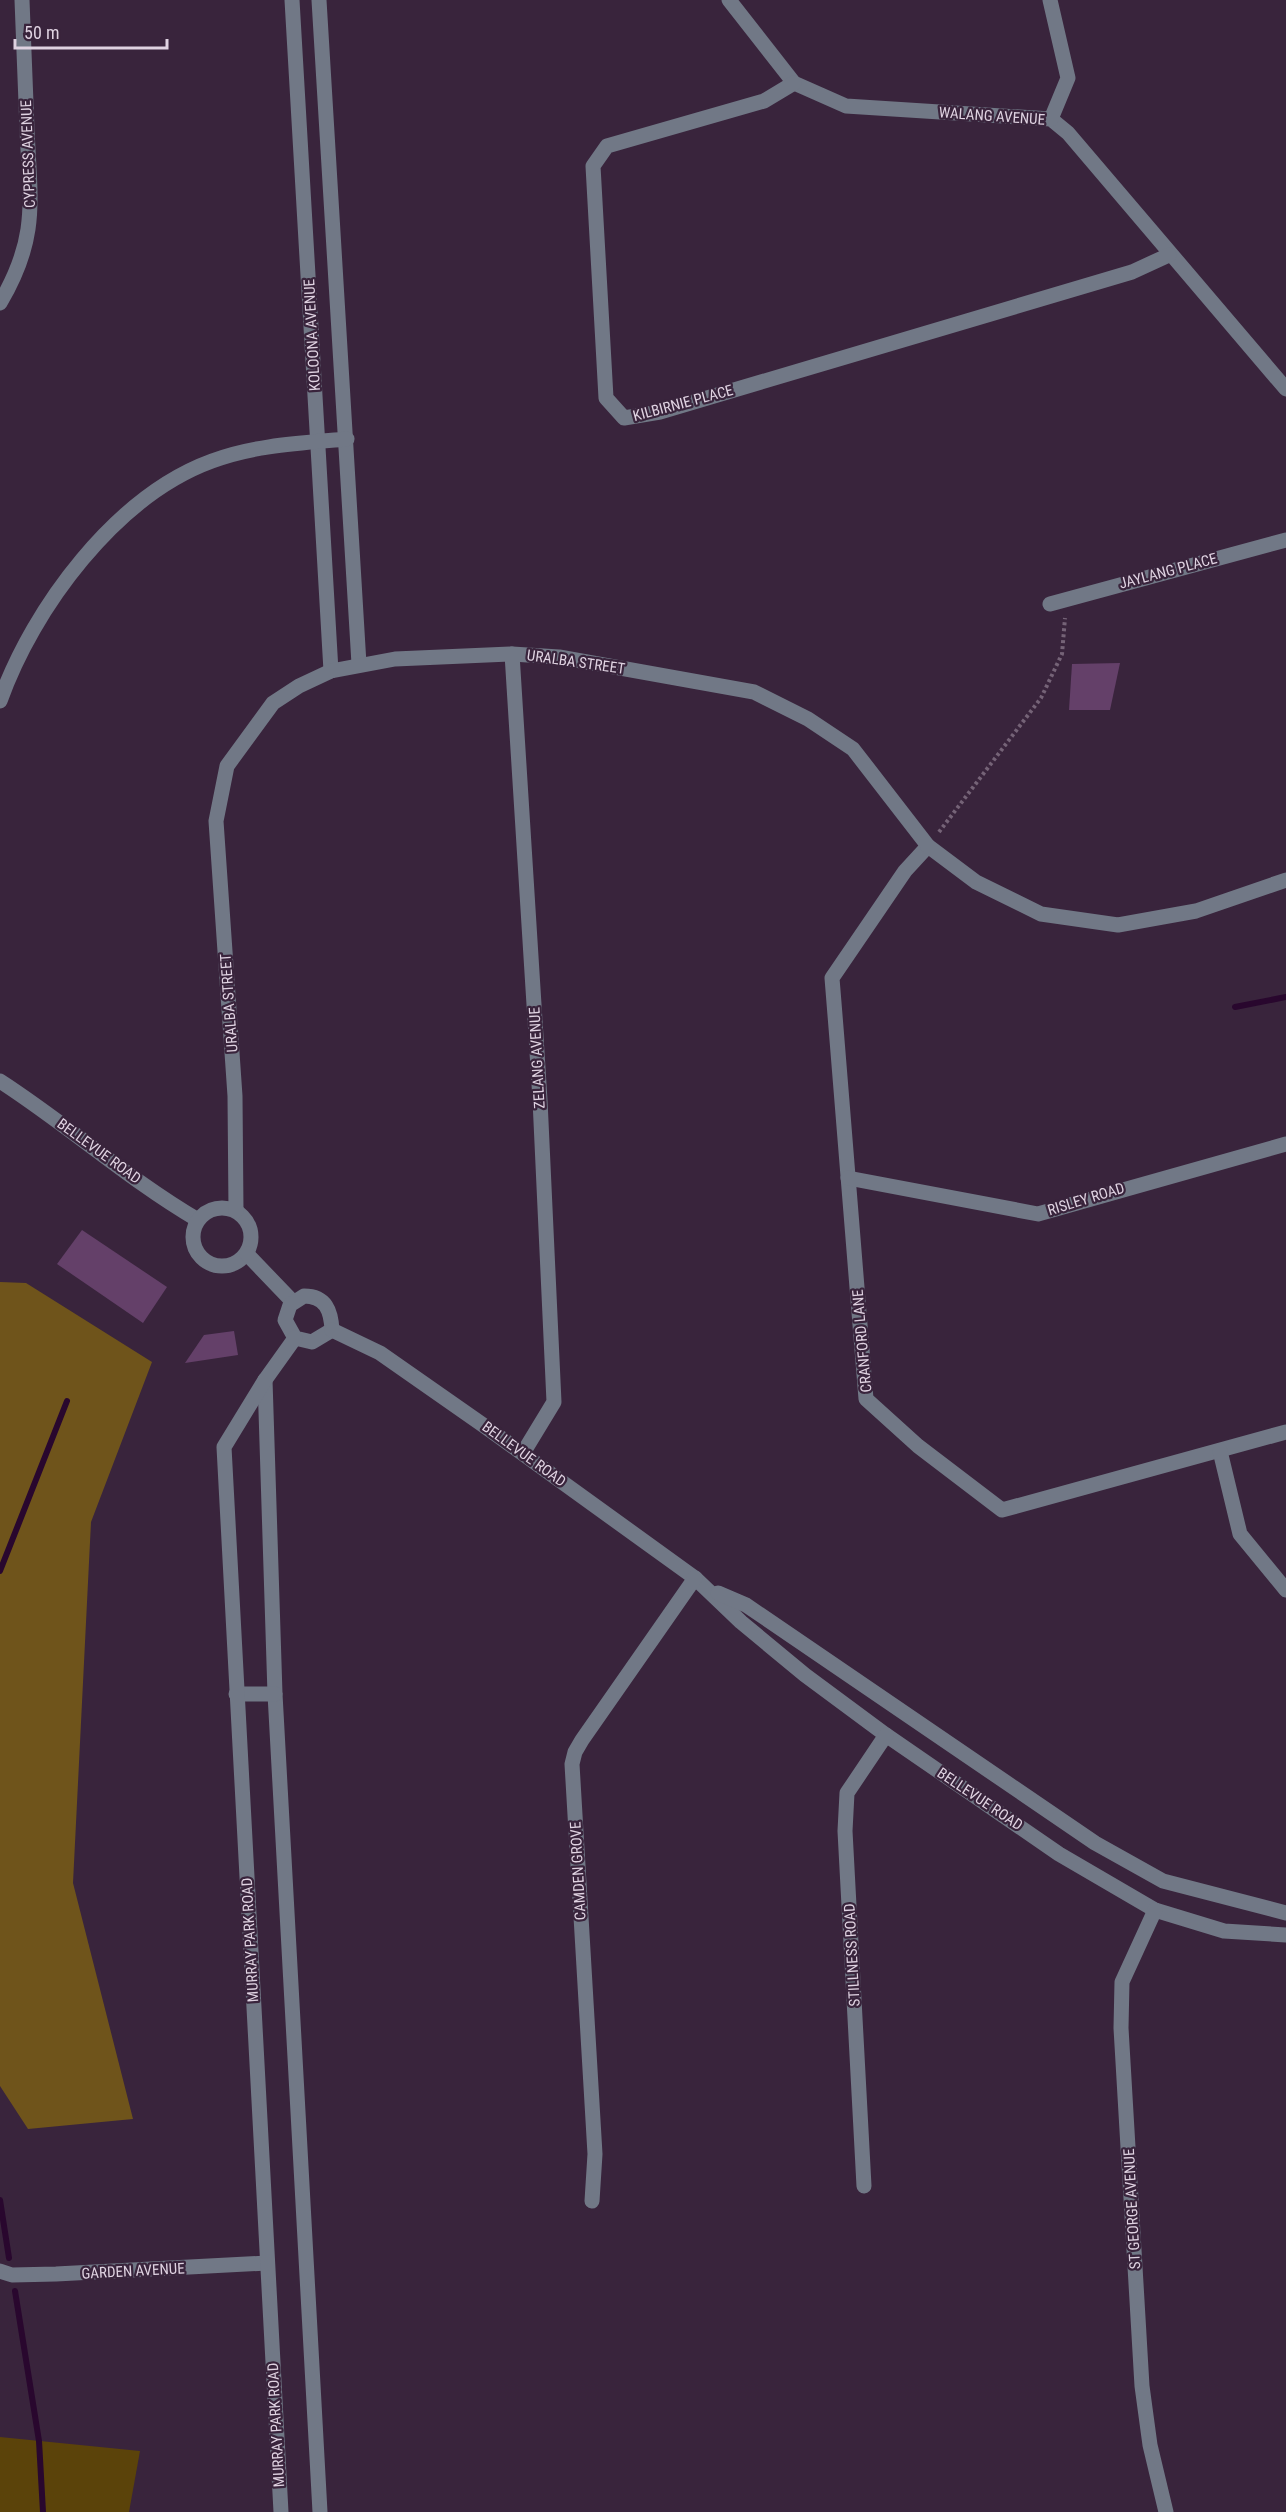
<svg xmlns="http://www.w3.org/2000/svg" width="1286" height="2512" viewBox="0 0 1286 2512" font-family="'Roboto Condensed',sans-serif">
  <rect width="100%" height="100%" fill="#39243c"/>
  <polygon fill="#5b430a" points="0,2437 140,2451 129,2512 0,2512"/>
  <polygon fill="#6f541b" points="0,1282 26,1283 152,1362 91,1522 73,1883 133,2119 28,2129 0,2086"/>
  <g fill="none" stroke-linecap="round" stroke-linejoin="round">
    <g stroke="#29072e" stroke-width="6">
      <polyline points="1235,1007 1286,997"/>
      <polyline points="0,1571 67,1401"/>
      <polyline points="0,2200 9,2258"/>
      <polyline points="15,2291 39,2441 43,2512"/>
    </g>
  </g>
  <g fill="#644069">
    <polygon points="1120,663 1110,710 1069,710 1072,664"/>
    <polygon points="82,1230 167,1287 143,1323 57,1264"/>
    <polygon points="234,1331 238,1355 185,1363 204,1335"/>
  </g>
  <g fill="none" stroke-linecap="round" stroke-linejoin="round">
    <polyline stroke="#756377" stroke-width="4" stroke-dasharray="3 3" stroke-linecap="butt" points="939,832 1041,698 1062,654 1065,618"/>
    <g stroke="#717886" stroke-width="15">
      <polyline points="292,0 331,671"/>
      <polyline points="319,0 359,664"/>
      <polyline points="729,0 794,83 846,106 1051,119 1068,133 1286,389"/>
      <polyline points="1050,0 1068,78 1051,119"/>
      <polyline points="794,83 764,101 607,146 593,166 606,398 624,418 660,412 1132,272 1169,255"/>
      <path d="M0 303C39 237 30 201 27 129 25 86 24 43 22 0"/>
      <polyline points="1050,604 1286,540"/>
      <polyline points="512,654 540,1100 554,1402 523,1453"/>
      <path d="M0 701C33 608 116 496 212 461 254 445 302 443 347 439"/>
      <polyline points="928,846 905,871 832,978 866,1399 918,1446 1002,1510 1286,1432"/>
      <path d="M0 1081C68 1125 128 1179 198 1220"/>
      <polyline points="848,1178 1038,1214 1286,1144"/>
      <circle cx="222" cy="1237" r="29"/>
      <polyline points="236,1211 235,1096 216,821 227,766 273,703 299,686 331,671 395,659 512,654 559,657 754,692 808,719 853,749 928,846 976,882 1041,914 1118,925 1196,911 1286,880"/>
      <polyline points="247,1254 293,1302"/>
      <path d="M304 1296C326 1296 331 1311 332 1330L312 1342 295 1338 285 1320 290 1305Z"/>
      <polyline points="332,1330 380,1353 483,1425 695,1578 741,1622 805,1675 886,1735 1059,1854 1155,1910 1224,1931 1286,1935"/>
      <polyline points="265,1380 275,1694 320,2512"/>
      <polyline points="1220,1451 1240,1534 1286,1590"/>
      <polyline points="718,1593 746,1605 1095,1843 1163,1881 1286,1913"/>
      <polyline points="236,1694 275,1694"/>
      <polyline points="1155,1910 1122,1982 1121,2028 1142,2386 1150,2445 1166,2512"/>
      <polyline points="864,2186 845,1831 847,1793 886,1735"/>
      <polyline points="592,2201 595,2154 572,1764 575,1752 582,1740 695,1578"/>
      <polyline points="0,2271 12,2275 56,2274 267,2263"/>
      <polyline points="281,2512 224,1447 265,1380 295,1338"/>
    </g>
  </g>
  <g text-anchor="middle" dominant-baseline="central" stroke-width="4.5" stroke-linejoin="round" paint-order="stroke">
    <g font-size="15" fill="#dfd2e1" stroke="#39243c">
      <text transform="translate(992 116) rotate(4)">WALANG AVENUE</text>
      <text transform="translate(28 154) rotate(-92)">CYPRESS AVENUE</text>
      <text transform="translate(312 335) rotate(-93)">KOLOONA AVENUE</text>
      <text transform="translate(683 403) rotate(-15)">KILBIRNIE PLACE</text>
      <text transform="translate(1168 571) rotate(-15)">JAYLANG PLACE</text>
      <text transform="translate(576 662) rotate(8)">URALBA STREET</text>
      <text transform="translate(229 1003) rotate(-94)">URALBA STREET</text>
      <text transform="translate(537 1058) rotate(-93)">ZELANG AVENUE</text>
      <text transform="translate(99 1151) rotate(36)">BELLEVUE ROAD</text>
      <text transform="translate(1086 1199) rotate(-17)">RISLEY ROAD</text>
      <text transform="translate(862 1341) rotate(-95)">CRANFORD LANE</text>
      <text transform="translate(524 1454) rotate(36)">BELLEVUE ROAD</text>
      <text transform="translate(980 1799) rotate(34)">BELLEVUE ROAD</text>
      <text transform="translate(578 1871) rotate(-93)">CAMDEN GROVE</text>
      <text transform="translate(250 1940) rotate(-93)">MURRAY PARK ROAD</text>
      <text transform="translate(852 1955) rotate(-93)">STILLNESS ROAD</text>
      <text transform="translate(1132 2209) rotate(-93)">ST GEORGE AVENUE</text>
      <text transform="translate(133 2271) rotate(-3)">GARDEN AVENUE</text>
      <text transform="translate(276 2425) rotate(-93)">MURRAY PARK ROAD</text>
    </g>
  </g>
  <path d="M15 39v9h152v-9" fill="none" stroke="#dfd2e1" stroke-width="3"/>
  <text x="24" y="39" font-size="18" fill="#dfd2e1" stroke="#39243c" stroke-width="4.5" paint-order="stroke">50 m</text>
</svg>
